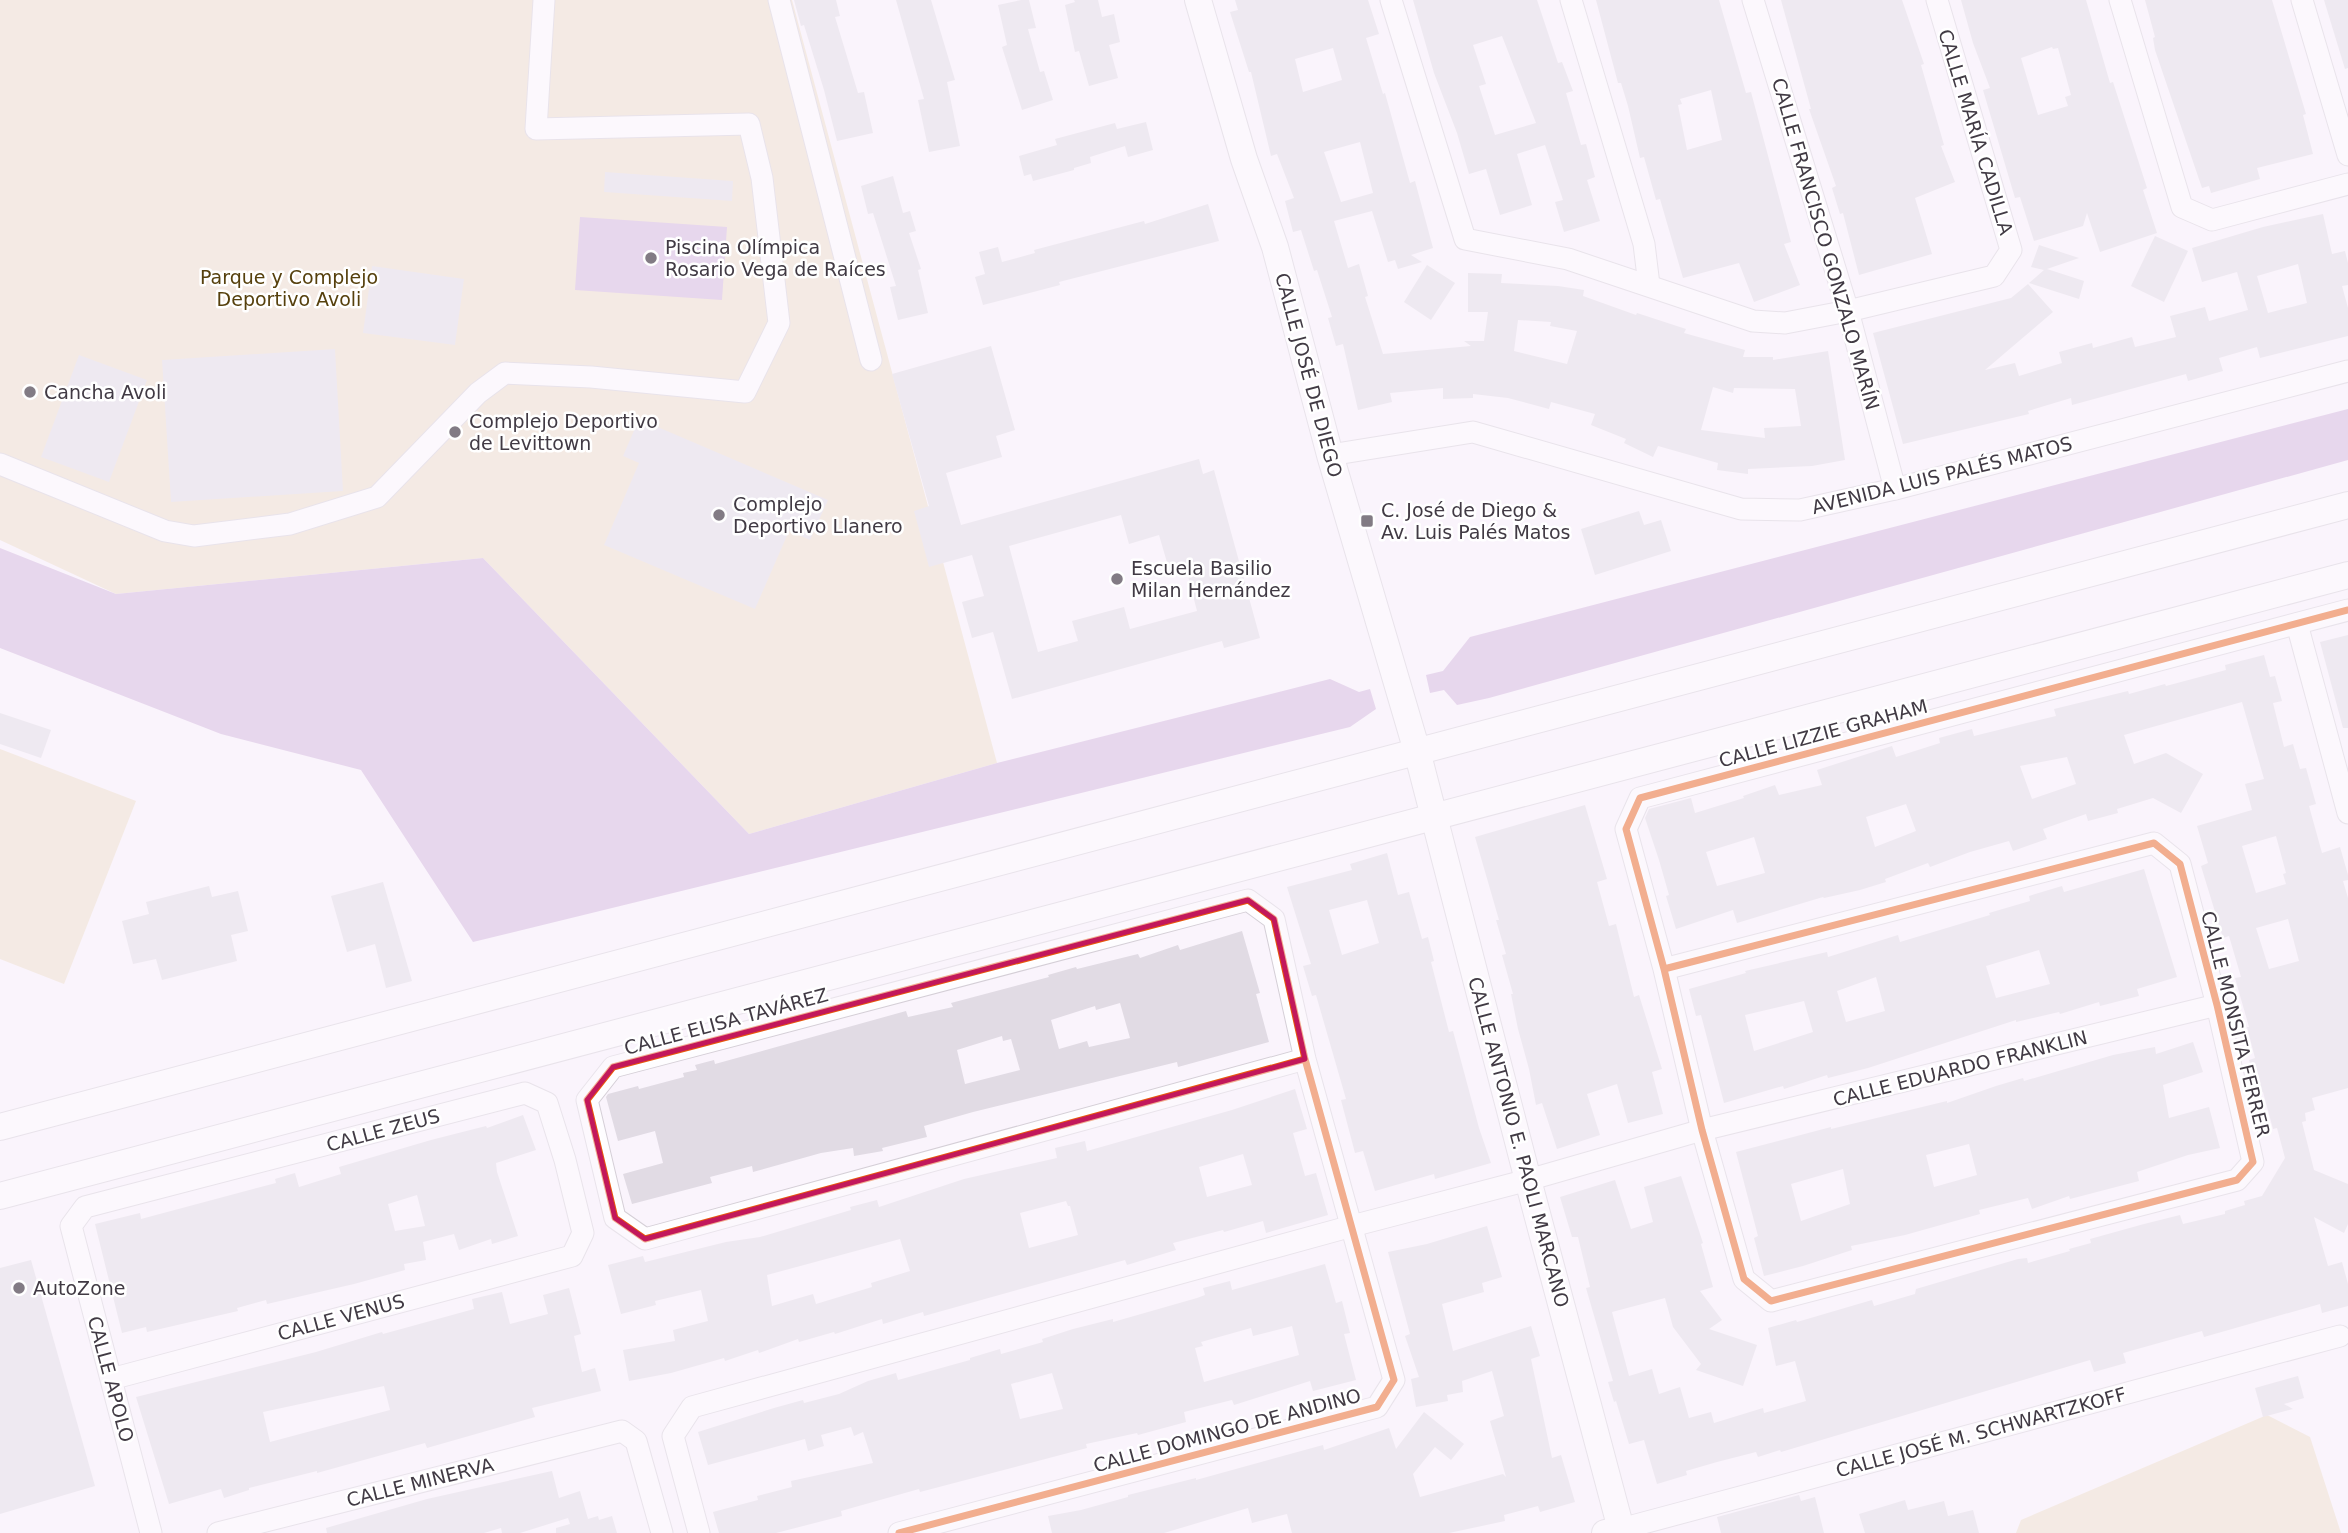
<svg xmlns="http://www.w3.org/2000/svg" width="2348" height="1533" viewBox="0 0 2348 1533" font-family="'DejaVu Sans',sans-serif">
  <rect width="100%" height="100%" fill="#faf4fc"/>
  <g fill="#eedec7">
    <polygon points="0,0 792,0 997,763 749,834 483,558 116,594 0,540"/>
    <polygon points="0,749 136,801 64,984 0,959"/>
    <polygon points="2267,1415 2310,1437 2341,1533 2016,1533 2021,1520"/>
  </g>
  <g fill="#d1b3dc">
    <polygon points="580,217 727,227 722,300 575,290"/>
    <polygon points="2348,409 2348,460 1489,698 1457,705 1444,690 1430,693 1426,675 1443,671 1470,637"/>
    <polygon points="0,548 116,594 483,558 749,834 997,763 1330,679 1359,692 1370,689 1376,709 1350,727 473,942 361,770 221,734 0,648"/>
  </g>
  <g fill="#e1dbe4" fill-rule="evenodd">
    <polygon points="794,0 836,0 840,16 835,17 858,93 864,92 873,133 837,141 824,90 804,25 801,26"/>
    <polygon points="896,0 931,0 955,80 947,82 960,146 929,152 918,100 924,99"/>
    <polygon points="1021,0 1029,0 1036,28 1028,29 1040,72 1044,71 1053,100 1022,110 1002,47 1007,45 998,5"/>
    <polygon points="1074,0 1098,0 1102,17 1114,14 1120,42 1109,45 1118,78 1089,86 1079,51 1075,52 1065,5 1075,2"/>
    <path d="M1235 0H1368L1379 34 1366 38 1383 94 1385 93 1410 183 1415 181 1433 248 1411 255 1422 262 1398 269 1395 260 1388 262 1372 211 1334 221 1348 268 1359 264 1368 296 1365 297 1383 354 1471 346 1464 341H1484L1488 312H1468V273L1502 274 1501 283 1558 286 1584 290 1583 296 1636 315 1637 313 1686 329 1684 333 1745 350 1743 357H1773V360L1828 351 1845 460 1812 466 1748 469V474L1717 470 1718 463 1658 446 1653 457 1624 443 1626 439 1591 425 1595 414 1551 402 1549 409 1508 398 1473 394V398L1443 399V388L1390 393 1392 402 1358 410 1343 344 1336 346 1328 318 1332 317 1317 270 1314 271 1301 230 1293 232 1285 201 1294 198 1277 154 1271 156 1251 72H1249L1230 12 1238 10ZM1333 48 1342 80 1303 92 1295 59ZM1360 142 1373 193 1341 202 1324 152ZM1518 320 1551 322 1550 326 1577 331 1567 364 1514 351ZM1713 387 1733 393 1734 388 1795 389 1801 426 1764 428 1765 438 1701 430Z"/>
    <path d="M1413 0H1537L1558 63 1562 62 1573 91 1566 93 1581 145 1586 144 1595 177 1587 180 1600 221 1564 232 1555 202 1563 200 1545 145 1517 154 1532 205 1500 215 1486 169 1469 174 1457 133 1434 73ZM1502 36 1536 123 1495 135 1479 86 1486 84 1473 45Z"/>
    <path d="M1596 0H1719L1746 93 1751 92 1791 242 1784 244 1800 285 1754 302 1739 263 1683 278 1660 199 1656 200 1644 157 1640 158 1628 106 1621 83H1618ZM1711 90 1722 140 1687 150 1678 105 1682 104 1680 99Z"/>
    <polygon points="1781,0 1902,0 1924,64 1921,65 1944,145 1941,146 1955,182 1915,198 1932,254 1859,275 1843,213 1840,214 1832,188 1836,186 1809,109 1811,109"/>
    <path d="M1961 0H2086L2110 83 2113 82 2147 188 2143 190 2157 233 2100 252 2087 213 2083 226 2034 241 2020 197 2015 198 1983 90 1990 88 1973 43ZM2052 47 2053 49 2058 48 2071 95 2065 97 2068 106 2038 115 2021 58Z"/>
    <polygon points="2145,0 2272,0 2306,114 2303,115 2313,154 2257,168 2260,179 2211,193 2209,186 2202,188 2155,50 2153,38 2155,37"/>
    <polygon points="2324,0 2348,0 2348,68 2345,69"/>
    <polygon points="1146,122 1153,150 1128,157 1125,146 1090,157 1091,163 1074,168 1074,170 1033,181 1031,174 1024,176 1019,156 1057,145 1055,139 1115,123 1117,129"/>
    <polygon points="605,172 733,181 732,201 604,192"/>
    <polygon points="893,176 903,213 910,211 916,231 909,233 921,269 918,270 928,313 898,320 890,287 896,286 873,213 868,214 861,186"/>
    <polygon points="1208,204 1219,241 1059,282 1060,285 983,305 975,277 985,274 979,252 998,247 1002,262 1035,253 1034,250 1144,221 1145,224"/>
    <path d="M2323 214 2332 254 2345 251 2348 263V285L2342 286 2348 308V336L2260 358 2257 347 2219 358 2223 371 2188 381 2186 374 2072 405 2071 398 2028 411 2029 414 1903 444 1873 333 2011 298 2028 284 2053 312 1985 370 2015 363 2019 376 2062 363 2059 352 2092 343 2093 348 2132 337 2135 347 2176 337 2170 316 2205 307 2209 321 2248 310 2237 272 2202 282 2192 248 2263 227ZM2298 264 2307 303 2268 313 2257 276Z"/>
    <polygon points="2155,236 2188,251 2164,302 2131,286"/>
    <polygon points="2039,245 2079,258 2047,269 2084,281 2079,299 2029,283 2044,270 2031,267"/>
    <polygon points="1427,265 1455,283 1431,320 1404,302"/>
    <polygon points="372,266 464,279 455,345 363,333"/>
    <path d="M991 346 1015 430 996 436 1002 457 946 473 961 525 1199 459 1203 474 1214 470 1260 638 1224 648 1222 641 1012 699 993 632 972 638 962 602 984 596 972 555 929 567 914 511 929 506 892 374ZM1121 515 1129 544 1159 535 1171 576 1187 572 1197 611 1130 629 1124 607 1072 621 1078 641 1038 652 1009 546Z"/>
    <polygon points="335,349 343,491 171,502 162,360"/>
    <polygon points="79,355 147,380 109,482 41,457"/>
    <polygon points="639,419 828,500 810,540 789,531 755,609 604,545 639,463 623,456"/>
    <polygon points="1639,511 1644,525 1661,520 1671,551 1595,575 1581,529"/>
    <polygon points="2348,635 2348,728 2343,728 2320,642"/>
    <path d="M2264 655 2270 677 2275 676 2282 701 2273 703 2284 747 2293 744 2300 769 2306 768 2316 804 2309 806 2322 853 2340 847 2348 875V880L2343 881 2348 898V1088L2312 1098 2315 1110 2305 1113 2306 1121 2302 1122 2314 1170 2348 1184V1224L2344 1233 2314 1217 2328 1266 2342 1262 2348 1284V1306L2322 1313 2320 1304 2204 1337 2202 1331 2123 1353 2126 1363 2094 1372 2090 1360 1781 1452 1780 1450 1758 1457 1756 1452 1717 1462 1686 1471 1687 1475 1657 1484 1644 1440 1629 1444 1616 1401 1614 1402 1608 1382 1613 1381 1586 1288 1590 1287 1578 1237H1572L1560 1197 1615 1180 1631 1229 1653 1222 1644 1187 1681 1176 1703 1243 1701 1244 1713 1287 1700 1291 1722 1320 1709 1329 1757 1345 1743 1386 1696 1370 1701 1364 1673 1327 1665 1298 1612 1312 1629 1376 1652 1369 1659 1394 1680 1387 1689 1418 1711 1412 1714 1423 1763 1408 1764 1413 1806 1401 1795 1361 1776 1366 1768 1328 1796 1320 1797 1322 1872 1300 1874 1306 1915 1294 1916 1289 2018 1259 2027 1258 2028 1263 2070 1251 2069 1249 2091 1243 2090 1239 2144 1224 2180 1215 2183 1224 2225 1214V1211L2245 1205 2244 1201 2262 1196 2285 1158 2277 1128 2273 1129 2263 1092 2258 1093 2249 1060 2255 1058 2247 1027H2249L2235 978 2241 977 2229 936 2223 938 2201 866 2208 863 2197 826 2252 810 2245 784 2264 779 2242 702 2124 735 2134 764 2166 753 2203 774 2181 813 2153 798 2117 809 2118 813 2088 821 2086 814 2043 829 2047 839 2013 851 2009 841 1970 852 1930 867 1928 863 1885 879 1886 882 1860 890 1824 898 1823 897 1737 923 1733 910 1676 929 1666 896 1669 895 1659 860 1645 818 1649 809 1691 798 1695 813 1744 798 1743 796 1775 785 1779 795 1822 785 1817 770 1892 746 1896 757 1940 743 1939 738 1972 729 1974 736 2056 716 2054 709 2128 691 2129 694 2165 684 2166 686 2226 670 2225 665ZM2067 757 2076 784 2032 799 2020 766ZM1906 804 1916 831 1875 847 1866 817ZM2276 836 2286 873 2283 874 2286 884 2256 893 2242 846ZM1754 837 1765 873 1717 886 1706 852ZM2288 919 2299 961 2269 969 2256 928Z"/>
    <polygon points="0,713 51,730 41,758 0,744"/>
    <polygon points="1585,805 1607,879 1597,882 1609,926 1616,924 1634,997 1639,995 1662,1069 1652,1072 1663,1114 1628,1123 1617,1084 1587,1094 1600,1135 1557,1149 1542,1103 1536,1105 1529,1069 1518,1029 1511,994 1513,994 1502,955 1506,954 1496,920 1499,920 1475,837"/>
    <path d="M1387 853 1398 895 1409 892 1422 939 1428 937 1434 961 1431 962 1449 1032 1453 1031 1479 1128 1491 1163 1435 1179 1434 1174 1375 1191 1363 1151 1355 1153 1341 1100 1346 1099 1316 995 1312 996 1303 966 1311 964 1287 887 1352 870 1350 864ZM1367 900 1379 943 1342 955 1329 910Z"/>
    <path d="M2144 869 2177 977 2137 989 2139 996 2100 1006 2099 1002 2060 1014 2059 1012 2016 1022V1020L1868 1068 1828 1078 1827 1075 1784 1089 1783 1086 1724 1103 1701 1015 1696 1016 1689 989 1746 973 1745 971 1827 952 1828 957 1898 935 1900 942 1990 915 1989 913 2030 901 2029 896 2062 886 2064 892ZM2039 950 2050 984 1996 998 1986 966ZM1876 977 1885 1011 1846 1022 1837 991ZM1804 1001 1813 1032 1754 1051 1745 1015Z"/>
    <polygon points="383,882 412,981 386,988 375,944 347,952 331,896"/>
    <polygon points="209,886 212,897 238,891 248,931 231,935 237,961 162,980 156,959 133,964 122,921 149,914 146,902"/>
    <path d="M1242 931 1260 993 1256 994 1269 1042 1178 1067 1177 1062 973 1112 924 1126 927 1137 882 1148 883 1151 854 1156 853 1148 821 1153 753 1172 752 1166 710 1177 712 1183 632 1204 623 1174 663 1163 655 1131 618 1141 606 1097 608 1094 638 1086 639 1089 684 1077 683 1073 697 1070 695 1065 714 1060 715 1064 906 1011 908 1017 953 1007 951 1003 1049 977 1048 975 1076 967 1077 969 1138 954 1140 958 1178 945 1180 950ZM1120 1003 1130 1038 1089 1047 1087 1041 1059 1049 1051 1020 1095 1006 1096 1010ZM1002 1036 1003 1041 1011 1039 1020 1070 965 1084 957 1050Z"/>
    <path d="M2193 1042 2203 1072 2163 1085 2169 1118 2209 1107 2220 1148 2188 1155 2137 1172 2139 1181 2070 1199 2069 1196 2032 1209 2028 1198 1979 1210 1980 1214 1905 1235 1851 1246 1852 1250 1803 1266 1764 1276 1754 1238 1758 1236 1736 1152 1831 1127V1129L1947 1101V1103L1996 1086 2023 1078 2024 1081 2113 1055 2155 1047 2156 1054ZM1969 1144 1977 1175 1934 1187 1926 1155ZM1843 1169 1850 1204 1801 1221 1791 1184Z"/>
    <path d="M1295 1089 1307 1129 1293 1133 1305 1176 1316 1173 1328 1215 1266 1233 1263 1221 1224 1232 1223 1230 1173 1243 1176 1250 1127 1265 1125 1260 924 1316 923 1312 883 1324 882 1319 835 1334 834 1332 799 1342 798 1339 759 1353 758 1350 725 1361 724 1358 671 1373 629 1381 623 1350 675 1341 673 1330 708 1321 701 1290 655 1301 656 1305 621 1314 608 1265 643 1256 645 1262 726 1242 760 1237 851 1210 850 1207 877 1200 879 1207 964 1179 1057 1158 1055 1148 1085 1141 1087 1151 1232 1110ZM1243 1154 1252 1185 1207 1197 1199 1167ZM1066 1201 1068 1206H1070L1078 1235 1029 1248 1020 1213ZM900 1239 910 1271 871 1283 872 1287 816 1304 813 1294 772 1306 767 1275Z"/>
    <path d="M523 1115 536 1150 496 1163 497 1172 518 1236 492 1244 491 1239 459 1250 454 1234 423 1242 426 1260 404 1264 405 1270 354 1284 267 1304 266 1300 237 1308 238 1311 147 1332 146 1327 122 1333 95 1224 140 1213 141 1219 276 1183 275 1179 295 1173 299 1187 341 1174 339 1167 431 1140 486 1126 487 1128ZM417 1195 425 1226 395 1231 388 1204Z"/>
    <polygon points="1487,1226 1502,1277 1482,1283 1484,1292 1442,1304 1453,1351 1531,1326 1540,1356 1531,1359 1552,1458 1561,1455 1575,1502 1540,1512 1538,1506 1504,1515 1505,1521 1449,1533 1292,1533 1287,1514 1252,1523 1248,1508 1164,1533 1052,1533 1048,1516 1081,1510 1128,1497 1128,1495 1196,1478 1196,1480 1323,1445 1324,1450 1389,1428 1396,1449 1424,1412 1464,1444 1451,1460 1435,1447 1413,1474 1420,1497 1503,1474 1506,1477 1490,1421 1504,1416 1492,1371 1462,1381 1463,1392 1447,1395 1448,1401 1416,1407 1411,1379 1419,1377 1405,1336 1410,1334 1388,1252 1427,1244"/>
    <polygon points="31,1260 95,1486 0,1514 0,1268"/>
    <path d="M1325 1264 1336 1303 1342 1301 1350 1333 1344 1334 1356 1380 1313 1391 1310 1381 1234 1405 1232 1400 1184 1412 1186 1422 1138 1435 1137 1433 1086 1444 1087 1448 920 1492 919 1489 841 1511 842 1516 776 1533H719L713 1512 758 1500 757 1496 792 1487 791 1481 873 1463 863 1432 854 1436 851 1427 821 1435 824 1446 808 1451 805 1439 708 1465 698 1432 774 1408 803 1400 804 1403 839 1394 868 1381 896 1373 898 1380 970 1360V1358L1000 1349 1001 1354 1043 1342 1042 1339 1073 1329 1113 1319V1322L1197 1298 1205 1295 1203 1288 1230 1281 1232 1290ZM1292 1326 1299 1355 1204 1382 1195 1348 1203 1346 1201 1342 1251 1328 1253 1336ZM1052 1373 1063 1409 1020 1419 1011 1384Z"/>
    <path d="M569 1288 581 1334 574 1336 582 1372 595 1368 601 1391 532 1408 535 1417 427 1448 425 1443 317 1473V1471L249 1488V1490L224 1498 221 1489 169 1504 136 1397 316 1352 382 1332 383 1334 474 1309 472 1299 502 1292 510 1324 548 1314 543 1295ZM384 1386 390 1410 270 1442 263 1412Z"/>
    <polygon points="2298,1376 2304,1398 2284,1404 2293,1409 2263,1417 2255,1388"/>
    <polygon points="552,1471 559,1498 580,1491 588,1519 598,1516 599,1520 612,1516 617,1533 556,1533 556,1528 570,1524 568,1518 520,1533 502,1533 501,1528 484,1533 327,1533 326,1528 427,1499"/>
    <polygon points="1799,1495 1801,1501 1815,1497 1824,1533 1721,1533 1717,1517"/>
    <polygon points="1905,1500 1908,1510 1944,1501 1948,1516 1973,1510 1979,1533 1865,1533 1859,1514"/>
  </g>
  <g fill="none" stroke-linecap="round" stroke-linejoin="round">
    <defs>
      <g id="minor">
        <polyline points="779,0 871,360"/>
        <polyline points="1391,0 1465,239 1568,259 1753,321 1785,323 1848,311 1994,276 2011,250 1937,0"/>
        <polyline points="1571,0 1644,244 1649,285"/>
        <polyline points="1753,0 1848,311 1895,489"/>
        <polyline points="2120,0 2182,207 2212,220 2348,184"/>
        <polyline points="2302,0 2348,155"/>
        <polyline points="1330,455 1473,432 1741,509 1800,510 1895,489 2348,371"/>
        <polyline points="0,464 165,531 194,536 290,524 377,497 478,393 505,373 591,377 745,392 779,323 762,178 749,124 536,129 544,0"/>
        <polyline points="2297,624 2348,813"/>
        <polyline points="1664,969 2154,843 2180,864 2217,1005 2253,1162 2237,1180 1771,1301 1744,1279 1702,1130 1664,969 1626,829 1640,798 2348,610"/>
        <polyline points="111,1379 572,1256 583,1233 565,1160 547,1103 525,1093 85,1207 71,1226 151,1533"/>
        <polyline points="218,1533 622,1431 636,1441 662,1533"/>
        <polyline points="699,1533 673,1436 692,1407 1352,1226 1528,1180 1702,1130 2217,1005"/>
        <polyline points="899,1533 1377,1407 1394,1380 1305,1059 1274,919 1248,900 613,1067 587,1100 615,1218 645,1239 1305,1059"/>
        <polyline points="1623,1533 1621,1529 2340,1336"/>
      </g>
      <g id="tertiary">
        <polyline points="1198,0 1244,159 1275,247 1330,455 1417,751 1528,1180 1621,1529 1605,1533"/>
        <polyline points="0,1127 2348,505"/>
        <polyline points="0,1196 2348,575"/>
      </g>
    </defs>
    <use href="#minor" stroke="#d5cfd7" stroke-width="23"/>
    <use href="#tertiary" stroke="#d5cfd7" stroke-width="28"/>
    <use href="#minor" stroke="#fefdff" stroke-width="21"/>
    <use href="#tertiary" stroke="#fefdff" stroke-width="26"/>
    <defs>
      <g id="cycleway">
        <polyline points="1664,969 2154,843 2180,864 2217,1005 2253,1162 2237,1180 1771,1301 1744,1279 1702,1130 1664,969 1626,829 1640,798 2348,610"/>
        <polyline points="899,1533 1377,1407 1394,1380 1305,1059 1274,919 1248,900 613,1067 587,1100 615,1218 645,1239 1305,1059"/>
      </g>
    </defs>
    <use href="#cycleway" stroke="#fff" stroke-width="11"/>
    <use href="#cycleway" stroke="#e8590c" stroke-width="7"/>
  </g>
  <path d="M0 0H2348V1533H0ZM1248 900 1274 919 1305 1059 645 1239 615 1218 587 1100 613 1067Z" fill="#faf4fc" fill-opacity=".55" fill-rule="evenodd"/>
  <path fill="none" stroke="#c2185b" stroke-width="5" stroke-linejoin="round" d="M1248 900 1274 919 1305 1059 645 1239 615 1218 587 1100 613 1067Z"/>
  <g fill="#827b84" stroke="#fff" stroke-width="2.5">
    <circle cx="651" cy="258" r="7"/>
    <circle cx="30" cy="392" r="7"/>
    <circle cx="455" cy="432" r="7"/>
    <circle cx="719" cy="515" r="7"/>
    <rect x="1360" y="514" width="14" height="14" rx="3.5"/>
    <circle cx="1117" cy="579" r="7"/>
    <circle cx="19" cy="1288" r="7"/>
  </g>
  <g text-anchor="middle" dominant-baseline="central" stroke-width="5" stroke-linejoin="round" paint-order="stroke">
    <g font-size="19" fill="#413a44" stroke="#fff">
      <text transform="translate(1976 132) rotate(73)">CALLE MARÍA CADILLA</text>
      <text transform="translate(1826 244) rotate(74)">CALLE FRANCISCO GONZALO MARÍN</text>
      <text transform="translate(1309 375) rotate(75)">CALLE JOSÉ DE DIEGO</text>
      <text transform="translate(1942 475) rotate(-14)">AVENIDA LUIS PALÉS MATOS</text>
      <text transform="translate(1823 733) rotate(-15)">CALLE LIZZIE GRAHAM</text>
      <text transform="translate(726 1021) rotate(-15)">CALLE ELISA TAVÁREZ</text>
      <text transform="translate(2236 1024) rotate(76)">CALLE MONSITA FERRER</text>
      <text transform="translate(1960 1068) rotate(-14)">CALLE EDUARDO FRANKLIN</text>
      <text transform="translate(383 1130) rotate(-15)">CALLE ZEUS</text>
      <text transform="translate(1519 1142) rotate(75)">CALLE ANTONIO E. PAOLI MARCANO</text>
      <text transform="translate(341 1317) rotate(-15)">CALLE VENUS</text>
      <text transform="translate(111 1379) rotate(75)">CALLE APOLO</text>
      <text transform="translate(1227 1430) rotate(-15)">CALLE DOMINGO DE ANDINO</text>
      <text transform="translate(1981 1432) rotate(-15)">CALLE JOSÉ M. SCHWARTZKOFF</text>
      <text transform="translate(420 1482) rotate(-14)">CALLE MINERVA</text>
    </g>
    <g font-size="19" fill="#413a44" stroke="#fff" text-anchor="start">
      <text x="665" y="247">Piscina Olímpica<tspan x="665" dy="22">Rosario Vega de Raíces</tspan></text>
      <text x="44" y="392">Cancha Avoli</text>
      <text x="469" y="421">Complejo Deportivo<tspan x="469" dy="22">de Levittown</tspan></text>
      <text x="733" y="504">Complejo<tspan x="733" dy="22">Deportivo Llanero</tspan></text>
      <text x="1381" y="510">C. José de Diego &amp;<tspan x="1381" dy="22">Av. Luis Palés Matos</tspan></text>
      <text x="1131" y="568">Escuela Basilio<tspan x="1131" dy="22">Milan Hernández</tspan></text>
      <text x="33" y="1288">AutoZone</text>
    </g>
    <g font-size="19" fill="#56400d" stroke="#fff">
      <text x="289" y="277">Parque y Complejo<tspan x="289" dy="22">Deportivo Avoli</tspan></text>
    </g>
  </g>
</svg>
